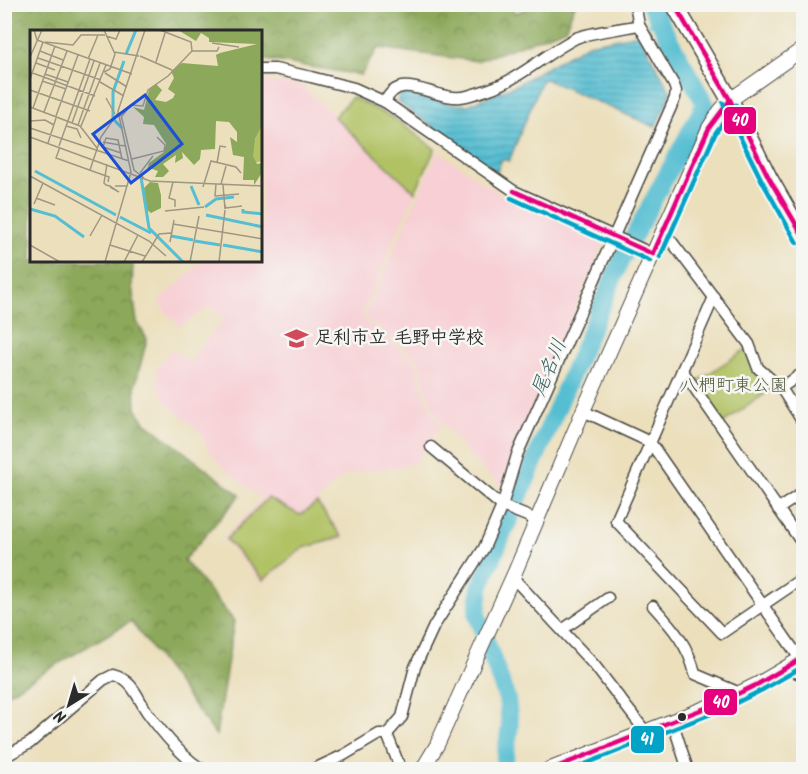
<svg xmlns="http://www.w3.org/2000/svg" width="808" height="774" viewBox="0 0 808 774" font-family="Kalam,'Klee One',sans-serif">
  <defs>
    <pattern id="forest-crowns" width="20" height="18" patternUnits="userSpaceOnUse" patternTransform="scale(1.5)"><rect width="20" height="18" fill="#8ca85a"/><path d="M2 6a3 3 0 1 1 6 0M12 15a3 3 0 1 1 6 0" fill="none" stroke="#73894b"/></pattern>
    <pattern id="water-rules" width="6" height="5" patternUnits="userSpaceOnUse" patternTransform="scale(1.5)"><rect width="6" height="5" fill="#55bed2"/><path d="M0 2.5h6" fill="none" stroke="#479bab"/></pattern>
  </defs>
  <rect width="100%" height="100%" fill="#f6f6f2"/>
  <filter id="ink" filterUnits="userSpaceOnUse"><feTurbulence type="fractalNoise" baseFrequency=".0167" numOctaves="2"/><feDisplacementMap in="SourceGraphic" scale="12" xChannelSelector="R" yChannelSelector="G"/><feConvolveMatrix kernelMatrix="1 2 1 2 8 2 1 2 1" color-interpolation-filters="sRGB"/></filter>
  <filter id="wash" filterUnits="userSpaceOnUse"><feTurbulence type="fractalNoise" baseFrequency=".008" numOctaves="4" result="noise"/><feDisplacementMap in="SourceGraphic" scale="24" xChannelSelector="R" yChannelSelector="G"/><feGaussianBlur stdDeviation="1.35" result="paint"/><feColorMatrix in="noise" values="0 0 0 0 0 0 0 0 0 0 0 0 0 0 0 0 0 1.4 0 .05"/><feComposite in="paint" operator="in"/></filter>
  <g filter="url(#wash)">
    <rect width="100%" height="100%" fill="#ebdfbc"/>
    <g fill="#f7cfd4">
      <polygon points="261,80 301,85 415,192 361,317 416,362 421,383 433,414 442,425 414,464 344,475 317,501 345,538 304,549 262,583 223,539 262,499 225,469 209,451 201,433 166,403 158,387 157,368 172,349 190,362 196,355 195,353 224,319 211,308 206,308 180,327 158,303 202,261 261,261"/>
      <polygon points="438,151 498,193 600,239 602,246 505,476 500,492 497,482 472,459 435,413 424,383 419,360 364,317"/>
    </g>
    <polygon fill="url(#forest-crowns)" stroke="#5c6a42" stroke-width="1.5" points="508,5 515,13 536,5 575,5 565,29 477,61 378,48 361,75 261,59 261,32 32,32 32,261 133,261 132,286 137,322 147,339 135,386 136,409 145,422 240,495 184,560 234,621 216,735 131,621 5,695 5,5"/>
    <g fill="#b1c265" stroke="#6e7648" stroke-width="1.5">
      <polygon points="352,97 395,119 435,149 415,192 334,117"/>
      <polygon points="746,349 773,388 723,423 695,383"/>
      <polygon points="268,498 300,515 317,503 342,537 303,548 263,580 226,539"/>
    </g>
    <polygon fill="url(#water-rules)" stroke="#40747e" stroke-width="1.5" points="639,34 670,91 670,96 655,127 545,79 542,80 509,161 502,159 497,172 398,102 398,98 403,93 411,93 449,104 468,105 516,85 588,44"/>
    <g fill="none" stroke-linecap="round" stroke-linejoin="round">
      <polyline stroke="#55bed2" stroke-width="3" points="648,25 657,19"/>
      <polyline stroke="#55bed2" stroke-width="18" points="503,770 510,726 507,699 477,615 480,587 621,260 705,104 650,4"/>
    </g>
  </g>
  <g filter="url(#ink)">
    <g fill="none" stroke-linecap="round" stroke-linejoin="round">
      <defs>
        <g id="minor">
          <polyline points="261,69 275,69 311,77 354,88 385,102 514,191 653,254"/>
          <path d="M385 102C401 67 436 104 467 96 478 93 491 89 502 84 528 72 550 51 576 38 590 32 622 29 639 25"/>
          <polyline points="663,230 749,344 758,368 781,388 804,424"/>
          <polyline points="714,297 616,521 722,633 804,577"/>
          <polyline points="682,370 804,546"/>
          <polyline points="781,388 804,372"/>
          <polyline points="583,411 650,442 800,659"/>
          <polyline points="431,447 502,506 537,520"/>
          <polyline points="778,509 804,492"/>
          <polyline points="515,572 516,581 595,666 645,731"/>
          <path d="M653 606C672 627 689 646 695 674L740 693"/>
          <polyline points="562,630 608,598"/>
          <polyline points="784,668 804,675"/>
          <polyline points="672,720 688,770"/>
          <polyline points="387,734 401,770"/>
          <path d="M4 757 30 743 103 680 113 675C133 680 137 697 147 712 161 731 183 759 204 770"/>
          <polyline points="312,770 344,755 379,734 387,734 402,717 415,667 434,626 484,548 502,506 517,455 675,98 676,91 674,85 639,25 635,4"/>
        </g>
        <g id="tertiary">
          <polyline points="422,770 437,745 515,572 583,411 709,128 720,111 730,100 804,48"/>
          <polyline points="548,770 723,701 758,684 804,657"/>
        </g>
        <polyline id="primary" points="674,4 730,100 769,178 804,239"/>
      </defs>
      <use href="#minor" stroke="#484641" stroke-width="13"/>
      <use href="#tertiary" stroke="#484641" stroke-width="16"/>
      <use href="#primary" stroke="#484641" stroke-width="19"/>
      <use href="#minor" stroke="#fff" stroke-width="10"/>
      <use href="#tertiary" stroke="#fff" stroke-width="14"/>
      <use href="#primary" stroke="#fff" stroke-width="16"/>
      <defs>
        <g id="bus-1">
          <polyline points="674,4 730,100 769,178 804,238"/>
          <polyline points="514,191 653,254"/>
          <polyline points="653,254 709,128 730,100"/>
          <polyline points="549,770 723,701 758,684 804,657"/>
        </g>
        <g id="bus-2">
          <polyline points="723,103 762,181 797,243"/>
          <polyline points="511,198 650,261"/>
          <polyline points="660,257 716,132 736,105"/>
          <polyline points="570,770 726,708 762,690 804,666"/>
        </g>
      </defs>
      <use href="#bus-1" stroke="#f6f6f2" stroke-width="9"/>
      <use href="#bus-2" stroke="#f6f6f2" stroke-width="9"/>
      <use href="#bus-1" stroke="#e5007d" stroke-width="4.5"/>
      <use href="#bus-2" stroke="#02a3c6" stroke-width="4.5"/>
    </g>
  </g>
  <defs>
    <symbol id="school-bare" viewBox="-9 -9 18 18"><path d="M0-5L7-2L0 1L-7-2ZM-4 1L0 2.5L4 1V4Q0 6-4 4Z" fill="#d1495b" stroke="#f6f6f2" stroke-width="2.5" paint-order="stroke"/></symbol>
  </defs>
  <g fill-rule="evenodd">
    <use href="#school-bare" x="280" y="322" width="33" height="33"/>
  </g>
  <circle fill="#2b2b2b" stroke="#f6f6f2" stroke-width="2" cx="682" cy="717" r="5"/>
  <g text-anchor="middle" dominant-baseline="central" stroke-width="5" stroke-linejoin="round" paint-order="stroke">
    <g font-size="18" font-weight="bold" fill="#2b2b2b" stroke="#f6f6f2" text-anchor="start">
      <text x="315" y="338">足利市立 毛野中学校</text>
    </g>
    <g font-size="18" fill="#53583c" stroke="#f6f6f2">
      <text x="734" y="386">八椚町東公園</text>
    </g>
    <g font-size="20" font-style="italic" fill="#3a5e65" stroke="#f6f6f2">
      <text transform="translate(550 368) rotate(-67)">尾名川</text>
    </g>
  </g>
  <g transform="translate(30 30)">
    <rect width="232" height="232" fill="#ebdfbc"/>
    <path d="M232 93V131L221 134 220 121Z" fill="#b1c265"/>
    <path d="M148 0H232V95L225 109 223 126 227 134 232 133 233 141 224 155V150H213L214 127 203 125 200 107 207 112V102L199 92 186 91 185 119 171 120 170 129 164 135 152 122 153 128 145 133 146 125 133 134 139 141 133 147H125L128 141 119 138 116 143 119 133 134 122 136 114 124 95 113 94 114 87 103 77 114 80 119 60 126 54 132 60 125 70 136 72 143 68 145 64 138 59 144 48 141 41 152 33 188 36 186 25 190 23 227 14 179 12V8L171 3 166 11ZM120 152 128 153 131 165V178L121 183 117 180 114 158Z" fill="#8ca85a"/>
    <path fill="none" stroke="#55bed2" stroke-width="3" d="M96 24 106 0M92 98 83 89V62L94 31M5 141 86 185M111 147 119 198 153 232M161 156 169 175M175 177 186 169 204 167M0 179 25 186 54 207M213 179V182L233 184M176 185 233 197M90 187 121 203M141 206 163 210M165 211 190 215M193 215 233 222"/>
    <path fill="none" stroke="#9e9782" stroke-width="1.5" d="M4 0 7 10 102 44M76 6 86 9 90 0M15 12 43 15 51 5H75M182 13 209 17M10 21 33 30M162 21H187L189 17M84 22 109 26M110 26 142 40M0 27 12 0M8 28 71 50M58 29 68 5M126 32 135 3M6 33 25 40M0 42 65 66M74 42 80 39 85 24 74 0M75 43 97 57M15 44 38 52M0 49 13 12M12 51 36 59M70 52 94 66M0 60 60 81M76 68 85 84M0 77 50 96 67 118M3 78 25 16M14 82 37 21M91 85 104 140 114 148M26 86 48 25M92 86 101 75 113 76 118 60 138 46 162 21 161 12 130 0M0 91 15 90 24 95M42 93 64 31M48 95 70 33M36 96 47 99 51 108M51 96 76 35M0 98 99 131M0 107 120 151 233 156M73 112 95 116M18 113 26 88M29 116 60 29M30 117 26 128 79 147 78 152M91 123 73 117 76 108 88 110 92 129M102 129 134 121 135 115 127 107M187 133 190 116 196 117M77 134 74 153 76 155 80 156 89 162 80 157M60 140 71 107 88 83M110 143 123 126M0 146 119 211 136 226M143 152 139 168 145 170V177M186 154 185 166 209 164M191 154 196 136M193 155 195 179M93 156H85H97M173 157 181 131 206 137 211 143M6 168 25 175M4 174 13 153M195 175 196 178 212 176M135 181 174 177M143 194 233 209M60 206 72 185M140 212 144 190M0 215 30 232M80 215 115 226M75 232 101 142 88 81 115 0M94 232 108 205M112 232 129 204 141 203M160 232 169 186M189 232 195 180"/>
    <path fill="#1d4ed8" fill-opacity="0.15" stroke="#1d4ed8" stroke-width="3" d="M115 65 152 114 101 153 63 104Z"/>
    <rect width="232" height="232" fill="none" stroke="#2b2b2b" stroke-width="3"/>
  </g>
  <g stroke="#f6f6f2" stroke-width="2">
    <rect x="723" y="106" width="34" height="29" rx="6" fill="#e5007d"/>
    <rect x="703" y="688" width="35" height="28" rx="6" fill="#e5007d"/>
    <rect x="630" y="725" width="35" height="29" rx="6" fill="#02a3c6"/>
  </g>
  <g font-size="16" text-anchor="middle" font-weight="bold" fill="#fff">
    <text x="740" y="126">40</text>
    <text x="721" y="708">40</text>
    <text x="647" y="745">41</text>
  </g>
  <rect width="808" height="774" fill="none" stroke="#f6f6f2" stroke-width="24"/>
  <g transform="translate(69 705) rotate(217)" stroke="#f6f6f2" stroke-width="4.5" paint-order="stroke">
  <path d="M0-4.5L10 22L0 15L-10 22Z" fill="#2b2b2b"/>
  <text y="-9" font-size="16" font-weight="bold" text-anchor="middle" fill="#2b2b2b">N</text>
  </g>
</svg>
